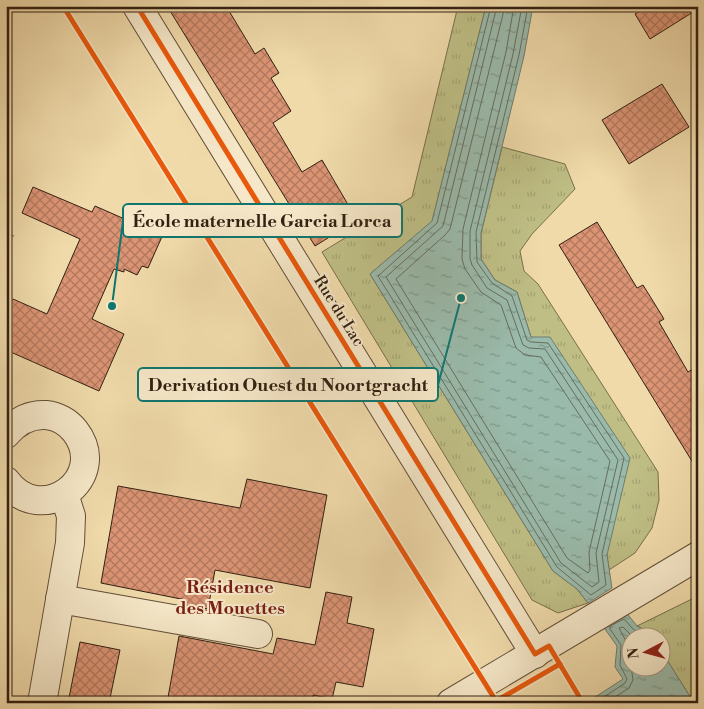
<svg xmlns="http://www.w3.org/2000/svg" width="704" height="709" viewBox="0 0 704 709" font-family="'Libre Bodoni',serif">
  <defs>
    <pattern id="grass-tufts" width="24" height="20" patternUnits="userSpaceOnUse" patternTransform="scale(1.25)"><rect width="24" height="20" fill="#bebe85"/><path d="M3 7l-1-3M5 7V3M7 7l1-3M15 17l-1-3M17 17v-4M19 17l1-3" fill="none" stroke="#a4a372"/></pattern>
    <pattern id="water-ripples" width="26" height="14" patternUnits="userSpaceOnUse" patternTransform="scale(1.25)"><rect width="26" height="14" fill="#9abaab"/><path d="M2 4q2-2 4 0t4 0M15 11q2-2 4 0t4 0" fill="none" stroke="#7e978a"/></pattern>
    <pattern id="building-cross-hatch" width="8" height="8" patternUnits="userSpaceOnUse" patternTransform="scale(1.25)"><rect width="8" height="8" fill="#db9474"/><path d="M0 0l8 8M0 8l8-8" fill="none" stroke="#b2785e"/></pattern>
  </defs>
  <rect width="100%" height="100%" fill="#f0daaa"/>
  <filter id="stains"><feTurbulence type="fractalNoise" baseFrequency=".004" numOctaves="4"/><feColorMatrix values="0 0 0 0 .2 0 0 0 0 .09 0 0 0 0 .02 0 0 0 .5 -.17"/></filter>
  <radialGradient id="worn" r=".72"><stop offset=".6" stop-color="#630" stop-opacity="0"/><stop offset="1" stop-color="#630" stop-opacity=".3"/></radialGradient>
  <g fill="url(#grass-tufts)" stroke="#786f4c">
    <polygon points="458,6 486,6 432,222 370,274 553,571 577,589 588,603 558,613 532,600 322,252 412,197"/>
    <polygon points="502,147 565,164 575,189 532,234 520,251 524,271 538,284 658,472 659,500 652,528 635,553 609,570 607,555 531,337 517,292 495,280 481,259 481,233"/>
    <polygon points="698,596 698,703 694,703 662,652 662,636 652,636 649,632 637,626"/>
  </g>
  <g fill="url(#water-ripples)" stroke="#717c6e">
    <polygon points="486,6 533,6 524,56 481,233 481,259 495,280 517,292 531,337 550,337 630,458 607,555 612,588 588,603 577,589 553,571 370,274 432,221"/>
    <polygon points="625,611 637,626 649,632 652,636 632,636 632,666 662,666 662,652 694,703 586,703 623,679 615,667 617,646 602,625"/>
  </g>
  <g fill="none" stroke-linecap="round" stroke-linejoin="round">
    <g stroke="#666d5e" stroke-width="1">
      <polyline points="491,6 437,223 378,276 557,567 591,595 606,585 602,554 624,458 548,343 531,342 527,340 512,296 492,283 477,262 476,232 519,55 528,6"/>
      <polyline points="497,6 443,226 386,277 561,563 592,587 599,582 596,553 618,460 545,349 529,348 523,345 507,300 487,288 472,265 470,259 470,231 513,54 522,6"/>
      <polyline points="505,6 450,229 445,235 396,279 567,558 588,573 590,570 589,552 610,461 541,357 525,355 516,348 501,305 481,292 465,269 462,259 463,229 506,52 514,6"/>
      <polyline points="595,703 625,683 627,679 620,665 621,645 610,629 610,626 624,619 634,630 646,636"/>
      <polyline points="606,703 629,688 633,680 632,673 627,663 627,643 619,628 623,627 632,636"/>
    </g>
  </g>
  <g fill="url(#building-cross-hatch)" stroke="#332012">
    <polygon points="167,6 226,6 255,54 264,48 279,73 271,78 291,111 273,123 302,172 322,160 357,220 315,246"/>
    <polygon points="649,6 698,6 698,9 650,39 635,14"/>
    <polygon points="662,84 689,127 629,164 602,120"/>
    <polygon points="33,187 92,212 95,206 136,224 138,218 165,230 148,268 142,266 137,275 124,269 124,272 114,269 92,319 124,334 99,391 6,350 6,313 13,299 47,314 80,239 22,213"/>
    <polygon points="597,222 637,288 643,285 664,319 659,322 688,372 698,366 698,471 559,245"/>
    <polygon points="247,479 327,495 310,588 215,570 208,609 185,605 186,600 101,583 118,486 240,508"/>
    <polygon points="326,592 352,597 347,623 374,629 363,687 336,682 332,699 313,695 312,703 167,703 179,636 273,654 277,638 315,645"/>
    <polygon points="80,642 120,650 109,703 68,703"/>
  </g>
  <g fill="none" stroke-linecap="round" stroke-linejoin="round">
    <defs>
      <g id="street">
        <polyline points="137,6 535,654"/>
        <path d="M6 434C16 422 29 414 46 415 57 416 68 422 75 431 111 478 41 529 6 481"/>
        <polyline points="60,599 258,634"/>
        <polyline points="42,703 70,543 71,516 64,494"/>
        <polyline points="451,703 698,556"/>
      </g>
    </defs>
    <use href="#street" stroke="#624e38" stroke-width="30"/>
    <polyline stroke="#332012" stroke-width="3" stroke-dasharray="1 2.5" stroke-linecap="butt" points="6,215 12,236 6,250"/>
    <use href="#street" stroke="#f5e7c8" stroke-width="28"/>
    <defs>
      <g id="cycleway">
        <polyline points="63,6 496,701 560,664"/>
        <polyline points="137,6 535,654 549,646 583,703"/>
      </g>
    </defs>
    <use href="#cycleway" stroke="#f5e7c8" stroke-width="8"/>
    <use href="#cycleway" stroke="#e8590c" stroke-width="5"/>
  </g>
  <g text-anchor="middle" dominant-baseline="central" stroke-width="4" stroke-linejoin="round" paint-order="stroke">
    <g font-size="16" fill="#332012" stroke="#f5e7c8">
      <text transform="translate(339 311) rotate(58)">Rue du Lac</text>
    </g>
    <g font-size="18" font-weight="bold" fill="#7a1f14" stroke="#f5e7c8">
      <text x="230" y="587">Résidence<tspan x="230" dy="21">des Mouettes</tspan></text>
    </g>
  </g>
  <path fill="none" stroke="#0f766e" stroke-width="2" d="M112 306L123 221M461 298L438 385"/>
  <g fill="#0f766e" stroke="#f5e7c8" stroke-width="2">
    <circle cx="112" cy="306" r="5"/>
    <circle cx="461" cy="298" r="5"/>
  </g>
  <g fill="#f5e7c8" stroke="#0f766e" stroke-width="2">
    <rect x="123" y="204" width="279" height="33" rx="5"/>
    <rect x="138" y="368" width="300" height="33" rx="5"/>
  </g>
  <g font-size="18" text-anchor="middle" font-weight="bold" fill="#332012">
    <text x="262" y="227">École maternelle Garcia Lorca</text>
    <text x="288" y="391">Derivation Ouest du Noortgracht</text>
  </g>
  <rect width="704" height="709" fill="none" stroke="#f0daaa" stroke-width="25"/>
  <rect x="8" y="8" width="689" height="694" fill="none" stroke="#332012" stroke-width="2.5"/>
  <rect x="12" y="12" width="679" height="684" fill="none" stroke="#332012"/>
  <g transform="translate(646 652) rotate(264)"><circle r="24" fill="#f5e7c8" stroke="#a7977f"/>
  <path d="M0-4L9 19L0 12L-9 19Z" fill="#8f2418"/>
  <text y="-8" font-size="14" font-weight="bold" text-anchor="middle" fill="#332012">N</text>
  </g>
  <rect width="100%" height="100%" filter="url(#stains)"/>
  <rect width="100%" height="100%" fill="url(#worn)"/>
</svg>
